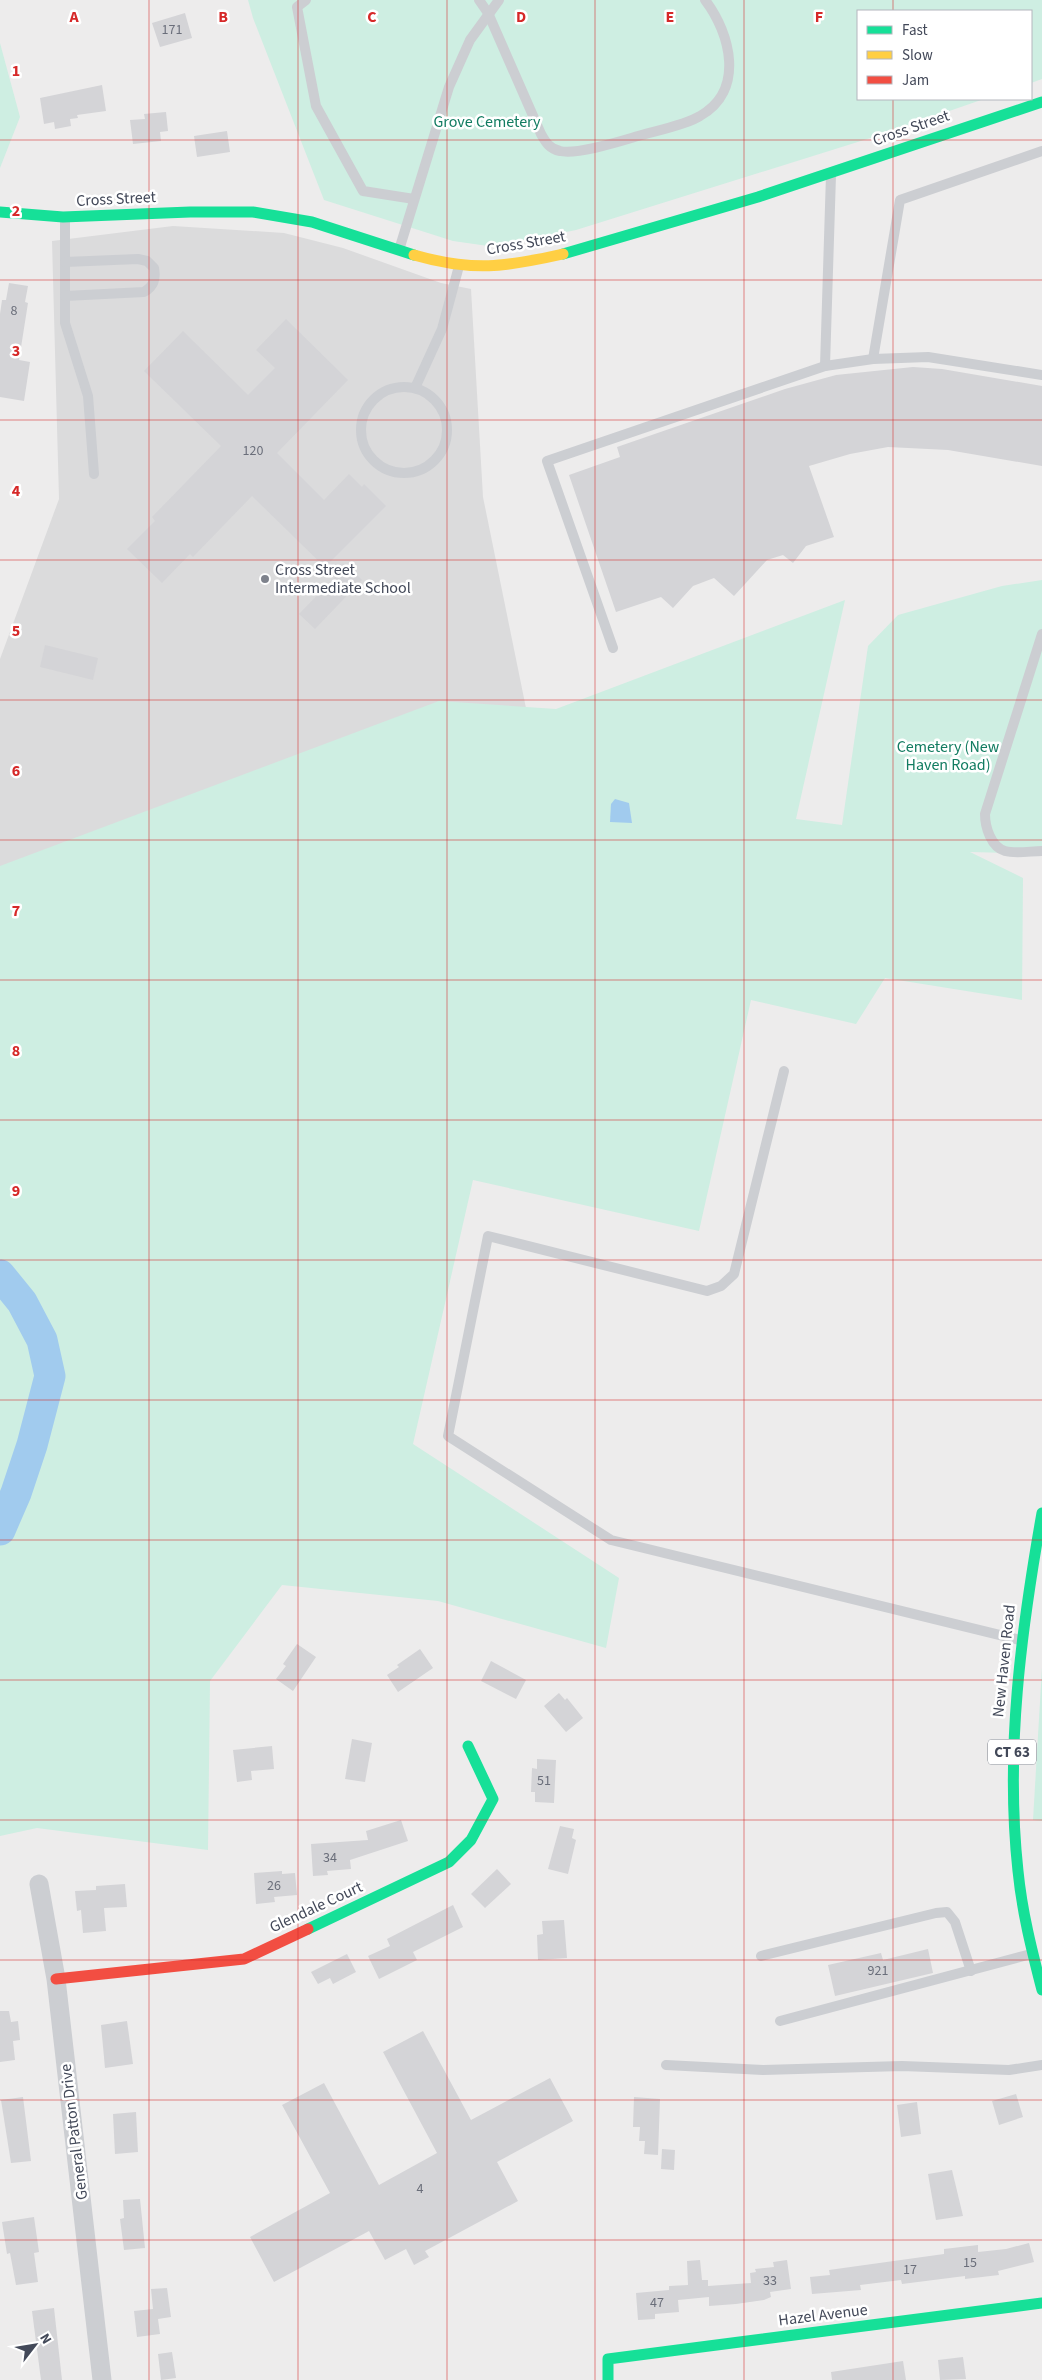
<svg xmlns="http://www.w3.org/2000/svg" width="1042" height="2380" viewBox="0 0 1042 2380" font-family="'Source Sans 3',sans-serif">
  <rect width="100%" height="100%" fill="#edecec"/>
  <polygon fill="#dbdbdc" points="173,226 284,233 343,248 441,283 471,289 483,497 527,713 0,917 0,659 59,499 52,241"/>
  <g fill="#ceeee2">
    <polygon points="248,0 1042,0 1042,79 1031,83 1031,11 858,11 858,99 984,99 880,135 576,230 531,239 488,246 453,241 324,200 253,18"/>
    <polygon points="0,43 20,117 0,168"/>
    <polygon points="1042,580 1042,854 970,852 1023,878 1022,1000 885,978 856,1024 751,1000 699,1231 473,1180 413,1444 619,1578 606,1648 438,1601 282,1585 210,1681 208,1850 37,1828 0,1836 0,866 439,701 556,709 845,600 796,819 842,825 868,646 898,615 1002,586"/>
    <polygon points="1042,1668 1042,1821 1033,1820"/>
  </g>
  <polygon fill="#a1cbee" points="615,799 629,803 632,823 610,822 611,804"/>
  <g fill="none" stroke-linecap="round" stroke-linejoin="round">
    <polyline stroke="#a1cbee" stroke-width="31" points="0,1275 22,1302 42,1340 50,1376 32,1445 16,1493 0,1530"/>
  </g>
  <g fill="#d4d4d7">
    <polygon points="185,13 192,38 160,47 152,23"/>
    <polygon points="102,85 106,111 77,115 78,118 70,119 71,126 55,129 54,122 44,124 40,98"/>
    <polygon points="166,112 168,131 160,132 161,141 133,144 130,120 145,119 144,114"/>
    <polygon points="227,131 230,152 197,157 194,136"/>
    <polygon points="9,283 28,286 25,302 28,303 19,360 30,362 24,401 0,397 0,314 2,300 6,300"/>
    <polygon points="286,319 348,380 277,453 324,500 349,474 362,487 364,484 386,506 328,564 351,565 351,569 362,580 315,629 299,614 335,577 252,496 193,557 190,554 162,583 127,549 155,521 152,517 221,446 144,371 183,331 248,395 275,368 256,350"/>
    <polygon points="913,367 942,369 1042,386 1042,466 948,450 888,447 850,454 809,466 834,537 806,546 793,563 783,555 767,560 734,596 714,578 693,586 673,608 661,597 616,612 569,475 620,457 617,447 785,389 836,375"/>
    <polygon points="45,645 98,658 93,680 40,667"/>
    <polygon points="297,1644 316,1657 293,1691 276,1679 286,1666 283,1664"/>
    <polygon points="420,1649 433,1668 398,1692 387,1675 399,1667 397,1665"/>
    <polygon points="491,1661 526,1680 516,1699 481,1681"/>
    <polygon points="559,1693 565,1700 567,1698 583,1718 566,1732 544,1706"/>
    <polygon points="352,1739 372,1743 365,1782 345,1779"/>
    <polygon points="272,1746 274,1769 251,1771 252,1780 237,1782 233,1750"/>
    <polygon points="537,1759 556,1760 554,1803 535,1802 535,1792 531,1792 532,1768 537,1769"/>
    <polygon points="401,1820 408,1841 350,1860 351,1869 327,1871 328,1875 313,1876 311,1844 368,1840 366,1831"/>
    <polygon points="560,1826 574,1829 572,1838 576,1840 568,1874 548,1869"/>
    <polygon points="497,1869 511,1884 485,1908 471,1894"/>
    <polygon points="282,1871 282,1874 295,1873 297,1895 274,1897 275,1902 256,1904 254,1873"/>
    <polygon points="125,1884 127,1907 104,1908 106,1931 83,1933 81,1910 77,1911 75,1891 96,1890 96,1886"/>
    <polygon points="453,1905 463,1927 413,1952 417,1960 379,1979 368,1956 390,1946 387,1939"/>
    <polygon points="564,1920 567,1958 538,1960 537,1935 543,1934 542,1921"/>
    <polygon points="928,1949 933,1973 835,1996 828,1965 881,1953 883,1960"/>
    <polygon points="347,1954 356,1972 333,1984 330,1978 318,1984 311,1972"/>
    <polygon points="0,2011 9,2011 11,2022 18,2021 20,2040 13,2041 15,2060 0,2062"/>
    <polygon points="127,2021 133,2064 105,2068 101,2025"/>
    <polygon points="423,2031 471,2120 550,2078 573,2121 497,2162 518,2201 425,2251 429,2257 414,2265 406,2249 385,2260 369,2231 274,2282 250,2237 330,2193 282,2105 324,2083 379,2185 437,2153 383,2052"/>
    <polygon points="1016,2094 1023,2117 999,2125 992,2101"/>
    <polygon points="23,2097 31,2161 11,2163 1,2100"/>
    <polygon points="634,2097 660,2099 658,2155 644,2154 645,2141 639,2141 640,2127 633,2127"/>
    <polygon points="917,2102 921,2134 901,2137 897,2105"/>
    <polygon points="136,2112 138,2152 115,2154 113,2114"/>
    <polygon points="662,2149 675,2150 674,2170 661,2169"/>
    <polygon points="952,2170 963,2216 936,2220 928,2174"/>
    <polygon points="140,2199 145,2248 124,2250 120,2219 124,2218 123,2200"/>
    <polygon points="34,2217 39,2252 34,2253 38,2282 16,2285 10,2253 7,2254 2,2222"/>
    <polygon points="1029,2243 1034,2262 998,2271 999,2275 965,2279 965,2276 902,2284 901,2280 860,2285 861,2290 812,2294 810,2277 830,2275 829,2270 944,2254 944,2249 978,2245 978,2252 1006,2249"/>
    <polygon points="700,2260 702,2280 708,2280 708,2286 751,2283 750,2273 756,2272 755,2269 774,2267 773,2262 787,2260 791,2289 770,2292 771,2297 764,2300 736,2304 709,2306 709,2297 678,2300 679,2312 655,2314 655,2319 638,2320 636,2293 669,2290 669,2286 688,2285 687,2261"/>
    <polygon points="167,2288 171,2317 158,2319 160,2334 137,2337 134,2311 153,2309 151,2289"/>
    <polygon points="54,2308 62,2380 41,2380 32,2311"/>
    <polygon points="172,2352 176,2378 161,2380 158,2354"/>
    <polygon points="963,2357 966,2379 940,2380 938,2360"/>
    <polygon points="903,2361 906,2380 832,2380 831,2372"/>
  </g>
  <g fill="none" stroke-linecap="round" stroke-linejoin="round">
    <g stroke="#ccced2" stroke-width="10">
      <polyline points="306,0 297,7 316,106 363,191 414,199"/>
      <path d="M479 0 488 13 541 134C546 143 550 149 560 151 577 155 621 141 638 136 655 131 686 125 700 116 745 91 731 34 705 0"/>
      <polyline points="65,219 65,323 88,396 94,474"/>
      <polyline points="399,250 449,87 470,40 499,0"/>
      <path d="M65 296 144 292C154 286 156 279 154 268L147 261 138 259 65 262"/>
      <polyline points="873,359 900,200 1042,151"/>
      <polyline points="825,366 831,175"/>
      <circle cx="404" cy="430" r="43"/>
      <polyline points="415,388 442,329 459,266"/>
      <path d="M1042 634 985 814C985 827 991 847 1005 851 1016 854 1031 851 1042 851"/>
      <polyline points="613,648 547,461 825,366 873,359 928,357 1042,375"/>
      <polyline points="784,1071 734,1274 721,1286 707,1291 488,1236 448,1436 611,1540 1020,1640"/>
      <polyline points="761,1956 936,1913 947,1912 955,1922 971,1971"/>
      <polyline points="780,2021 1031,1954"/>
      <polyline points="666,2065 763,2070 902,2066 1009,2070 1042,2065"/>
    </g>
    <polyline stroke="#ccced2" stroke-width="19" points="39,1884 56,1979 102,2380"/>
    <g stroke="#16e098" stroke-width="11">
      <polyline points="0,212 63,217 190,212 253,212 312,222 414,255"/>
      <polyline points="563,254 758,197 1042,102"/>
      <path d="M1042 1513C1021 1631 1005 1751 1018 1871 1022 1912 1032 1951 1042 1990"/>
      <polyline points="308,1929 449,1862 471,1840 493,1799 468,1746"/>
      <polyline points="608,2380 608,2359 1042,2303"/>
    </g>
    <path stroke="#ffcf43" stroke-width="11" d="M414 255C473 272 505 267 563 254"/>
    <polyline stroke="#f24e42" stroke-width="11" points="56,1979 244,1959 308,1929"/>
  </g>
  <path fill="none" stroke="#d62828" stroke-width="1" stroke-opacity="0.55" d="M149 0V2380M298 0V2380M447 0V2380M595 0V2380M744 0V2380M893 0V11M893 99V2380M0 140H1042M0 280H1042M0 420H1042M0 560H1042M0 700H1042M0 840H1042M0 980H1042M0 1120H1042M0 1260H1042M0 1400H1042M0 1540H1042M0 1680H1042M0 1820H1042M0 1960H1042M0 2100H1042M0 2240H1042"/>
  <circle fill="#7e828c" stroke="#fff" stroke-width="2" cx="265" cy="579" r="5"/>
  <g text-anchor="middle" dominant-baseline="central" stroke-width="5" stroke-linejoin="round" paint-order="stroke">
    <g font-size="14" fill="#6a6e7a">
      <text x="172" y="30">171</text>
      <text x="14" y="311">8</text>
      <text x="253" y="451">120</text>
      <text x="544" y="1781">51</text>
      <text x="330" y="1858">34</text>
      <text x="274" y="1886">26</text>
      <text x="878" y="1971">921</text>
      <text x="420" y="2189">4</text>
      <text x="970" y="2263">15</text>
      <text x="910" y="2270">17</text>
      <text x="770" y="2281">33</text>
      <text x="657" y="2303">47</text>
    </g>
    <rect fill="#fff" stroke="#7b808b" stroke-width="1" x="988" y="1739.5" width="48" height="25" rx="4"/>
    <g font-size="15" font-weight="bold" fill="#434959">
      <text x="1012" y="1752">CT 63</text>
    </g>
    <g font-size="16" fill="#127c61" stroke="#fff">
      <text x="487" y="122">Grove Cemetery</text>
      <text x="948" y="747">Cemetery (New<tspan x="948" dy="18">Haven Road)</tspan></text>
    </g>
    <g font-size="16" fill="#434959" stroke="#fff">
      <text transform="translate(911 128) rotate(-19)">Cross Street</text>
      <text transform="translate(116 199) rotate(-3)">Cross Street</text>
      <text transform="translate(526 243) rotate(-10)">Cross Street</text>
      <text transform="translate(1004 1661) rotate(-84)">New Haven Road</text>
      <text transform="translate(316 1907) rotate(-25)">Glendale Court</text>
      <text transform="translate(74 2132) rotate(-97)">General Patton Drive</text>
      <text transform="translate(823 2315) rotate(-7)">Hazel Avenue</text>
    </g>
    <g font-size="16" fill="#434959" stroke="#fff" text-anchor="start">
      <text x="275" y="570">Cross Street<tspan x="275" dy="18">Intermediate School</tspan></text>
    </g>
  </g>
  <g font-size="16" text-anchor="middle" font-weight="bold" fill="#d62828" stroke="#fff" stroke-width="5" stroke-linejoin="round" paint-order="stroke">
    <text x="74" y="22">A</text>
    <text x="223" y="22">B</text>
    <text x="372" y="22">C</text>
    <text x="521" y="22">D</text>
    <text x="670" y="22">E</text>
    <text x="819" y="22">F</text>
    <text x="16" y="76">1</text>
    <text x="16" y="216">2</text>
    <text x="16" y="356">3</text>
    <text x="16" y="496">4</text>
    <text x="16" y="636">5</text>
    <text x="16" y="776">6</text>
    <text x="16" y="916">7</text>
    <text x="16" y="1056">8</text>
    <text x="16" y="1196">9</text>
  </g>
  <rect x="857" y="10" width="175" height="90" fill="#ffffff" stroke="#b4b6bd"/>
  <rect x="867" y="26" width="25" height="8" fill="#16e098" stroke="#b4b6bd"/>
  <text x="902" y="35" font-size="15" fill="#434959">Fast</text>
  <rect x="867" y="51" width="25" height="8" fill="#ffcf43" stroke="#b4b6bd"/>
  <text x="902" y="60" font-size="15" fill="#434959">Slow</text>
  <rect x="867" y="76" width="25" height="8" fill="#f24e42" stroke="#b4b6bd"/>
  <text x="902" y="85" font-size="15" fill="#434959">Jam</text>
  <g transform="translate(35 2345) rotate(59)" stroke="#ffffff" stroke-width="4" paint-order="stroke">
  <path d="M0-4L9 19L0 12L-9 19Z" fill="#434959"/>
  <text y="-8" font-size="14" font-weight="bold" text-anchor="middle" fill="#434959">N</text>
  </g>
</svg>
